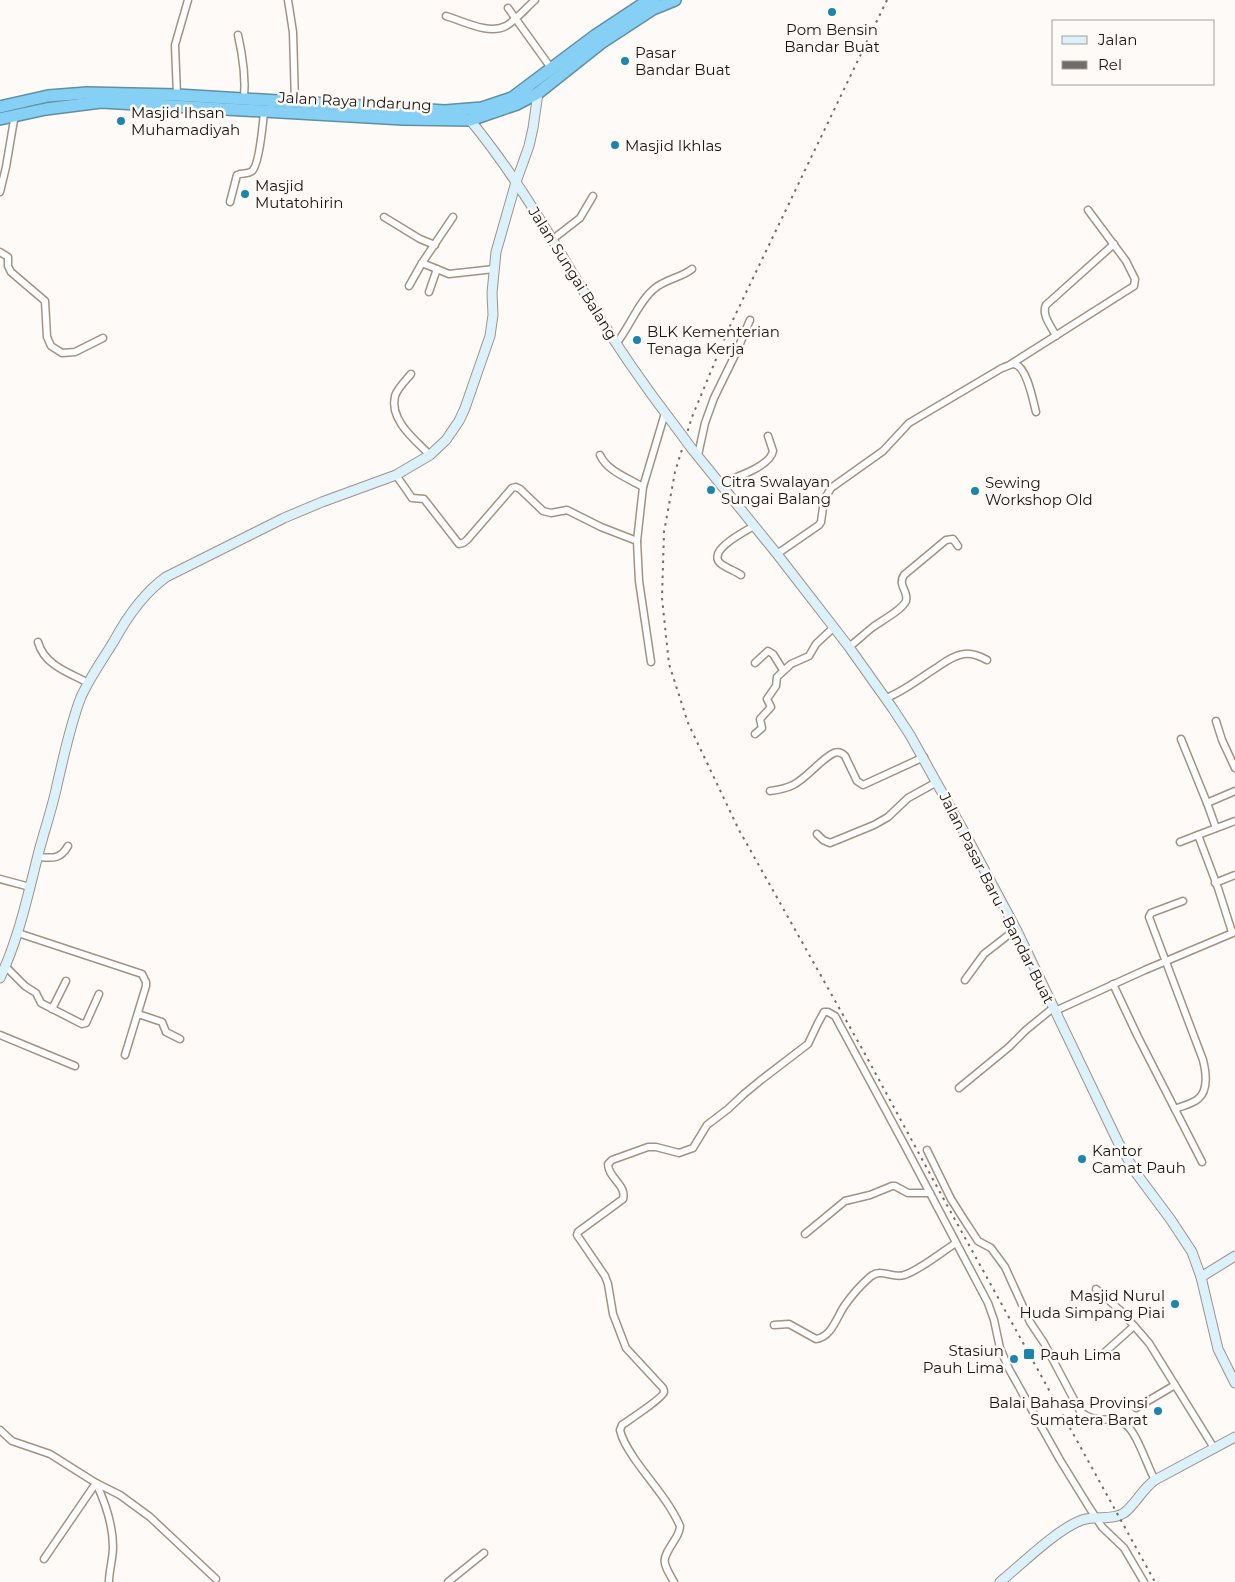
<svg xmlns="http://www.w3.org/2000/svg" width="1235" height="1582" viewBox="0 0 1235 1582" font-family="Montserrat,sans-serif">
  <rect width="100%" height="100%" fill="#fefaf7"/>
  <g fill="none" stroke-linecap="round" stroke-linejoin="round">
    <defs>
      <g id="street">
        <polyline points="288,0 293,32 295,103"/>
        <polyline points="508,8 551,68"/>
        <path d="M446 16C463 21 489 35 506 26 516 20 526 8 535 0"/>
        <path d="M238 35C243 57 246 76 244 99"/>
        <polyline points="177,95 175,45 188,0"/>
        <polyline points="0,192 6,167 15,114"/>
        <path d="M230 202 237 175C242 172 247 175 252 171 259 165 263 123 264 112"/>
        <polyline points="384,217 420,239 435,245"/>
        <polyline points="453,217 422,263 449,274 494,269"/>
        <polyline points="553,239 580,218 593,196"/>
        <polyline points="0,252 8,257 8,266 11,272 45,301 47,337 51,346 62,353 75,352 103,338"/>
        <polyline points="409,286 422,263"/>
        <polyline points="429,292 437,269"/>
        <path d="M1056 336C1052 327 1041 315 1046 305L1114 244"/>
        <path d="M616 344C629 328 639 301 654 289 665 279 681 278 692 269"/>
        <polyline points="1011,364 1134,286 1135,279 1126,261 1088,210"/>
        <path d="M411 374C406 380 397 389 395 396 389 420 415 440 430 455"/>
        <path d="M600 455C607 471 628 478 643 487"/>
        <polyline points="698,455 705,423 714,398 736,353 750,320"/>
        <polyline points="396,475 412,498 424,499 459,544 463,543 467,540 512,488 516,487 520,489 543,511 551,513 567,510 601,527 637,541"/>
        <path d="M720 483C734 478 770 467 773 451L768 436"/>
        <path d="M777 554 819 525 821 522 824 500 831 488 883 451 909 423 1002 368C1006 367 1010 364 1014 364 1027 366 1033 401 1036 412"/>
        <path d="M741 575C735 571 726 568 720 563 707 550 746 531 754 526"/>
        <path d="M38 642C44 665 69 673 89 683"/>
        <path d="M849 647C857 641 864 634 873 627 881 621 902 610 906 601 909 591 897 586 904 575L946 540 953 539 958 546"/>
        <polyline points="651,662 639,581 637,541 643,487 665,413"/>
        <polyline points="755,663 768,651 773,654 783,670"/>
        <path d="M886 698C903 692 920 678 936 668 945 662 954 655 964 654 972 653 980 656 987 660"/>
        <polyline points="1216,721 1222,740 1235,768"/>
        <polyline points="755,734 762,728 760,719 771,707 767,699 776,686 777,677 791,664 809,656 816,644 833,628"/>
        <polyline points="1181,739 1207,803 1235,791"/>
        <path d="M770 791C778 790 785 789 793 785 807 778 822 758 834 753 839 751 842 753 845 756L857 781 863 785 924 757"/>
        <polyline points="1207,803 1216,828"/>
        <polyline points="817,834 823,840 830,843 874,825 888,817 908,798 937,782"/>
        <polyline points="1198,835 1235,821"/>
        <polyline points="1180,842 1198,835 1218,888 1232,932"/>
        <path d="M38 857C52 858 60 860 68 846"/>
        <polyline points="0,879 30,887"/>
        <polyline points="1215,883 1235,875"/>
        <polyline points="18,933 142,974 146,982 146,986 125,1055"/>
        <polyline points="5,966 25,986 36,993 41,1003 82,1024 86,1023 99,994"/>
        <polyline points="965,980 984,954 1016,929"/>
        <polyline points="1113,984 1138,1037 1202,1162"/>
        <polyline points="52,1009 66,981"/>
        <polyline points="1055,1011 1145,970 1235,932"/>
        <polyline points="138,1014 162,1022 166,1032 180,1039"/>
        <polyline points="0,1035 75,1066"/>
        <polyline points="959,1088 1009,1047 1026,1030 1053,1008"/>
        <path d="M1175 1109C1182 1106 1192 1104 1198 1099 1209 1090 1206 1072 1203 1060L1149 917 1151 913 1183 901"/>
        <path d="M927 1150 951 1199 963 1218 978 1241 991 1248 1005 1267 1030 1322 1044 1343 1080 1411C1096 1426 1111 1414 1125 1424 1137 1432 1147 1466 1155 1480"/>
        <polyline points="805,1234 845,1201 870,1195 892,1186 895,1186 908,1193 930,1193"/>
        <polyline points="1096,1289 1122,1312 1149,1343 1214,1448"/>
        <path d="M774 1325 789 1324 816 1339C832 1337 837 1316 845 1305 852 1295 862 1284 870 1277 881 1267 892 1279 904 1275 917 1272 943 1251 956 1243"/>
        <polyline points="1105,1352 1134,1326"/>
        <polyline points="1136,1408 1175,1385"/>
        <polyline points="0,1430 12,1441 50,1454 96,1483 120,1495 150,1517 216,1579"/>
        <path d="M44 1559 96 1483C105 1502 113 1525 113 1547 113 1559 109 1570 109 1582"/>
        <polyline points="448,1582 484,1553"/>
        <path d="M674 1582C662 1561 661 1561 674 1541 677 1536 680 1532 680 1526 669 1501 649 1480 634 1458 628 1449 622 1440 620 1430L622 1425C629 1420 663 1398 664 1392 664 1391 664 1390 663 1388L626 1348 613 1314 608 1284 605 1276 577 1235 578 1232 623 1199C627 1185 608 1178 608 1164L612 1160 648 1147H656L679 1153 693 1148 707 1125 728 1109 744 1094 761 1080 808 1044 818 1023 824 1012H828L835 1016 904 1144 988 1303 994 1320 1000 1348 1009 1369 1060 1460 1089 1507 1102 1527 1124 1548 1144 1582"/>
      </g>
      <g id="secondary">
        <path d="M470 120C518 178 554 243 593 307 618 348 646 388 675 426"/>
        <polyline points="692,449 777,554 849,647 893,709 910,735 963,830 1016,929 1118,1142 1136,1173 1171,1220 1192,1252 1201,1277 1218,1349 1235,1383"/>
        <path d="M0 978C18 940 27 899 37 859 43 834 52 810 57 785 64 756 70 725 81 697 90 677 103 659 114 641 127 617 144 593 166 577L284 518 322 502 396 475 430 455 446 440 459 421 465 408 490 336 493 315 492 293 496 252 516 182 529 146 533 128 538 93"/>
        <polyline points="1201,1277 1235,1256"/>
        <path d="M1000 1582C1022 1564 1057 1529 1082 1520 1095 1515 1112 1521 1124 1513 1136 1504 1142 1489 1155 1480L1235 1437"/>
      </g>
      <g id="highway">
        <polyline points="0,107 48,96 87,93 177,95 445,111 482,108 512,98 596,35 643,4 654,0"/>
        <polyline points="0,119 46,109 101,102 403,119 470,120 517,104 538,93 601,43 653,9 675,0"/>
      </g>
    </defs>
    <use href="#street" stroke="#a29285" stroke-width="9"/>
    <use href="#secondary" stroke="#a29285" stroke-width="11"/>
    <use href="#highway" stroke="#618fa5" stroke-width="14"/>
    <use href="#street" stroke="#fff" stroke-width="6"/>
    <use href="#secondary" stroke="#dbf1fc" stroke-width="9"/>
    <use href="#highway" stroke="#86d0f5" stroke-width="11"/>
    <polyline stroke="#726d69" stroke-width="2" stroke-dasharray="2.5 5" stroke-linecap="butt" points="887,0 729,328 692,417 675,472 664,532 662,598 669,664 688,723 739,830 865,1054 948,1207 1155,1582"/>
    <defs>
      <polyline id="secondary-bridge" points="675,426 692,449"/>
    </defs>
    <use href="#secondary-bridge" stroke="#a29285" stroke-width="11" stroke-linecap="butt"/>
    <use href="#secondary-bridge" stroke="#dbf1fc" stroke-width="9"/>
  </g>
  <g fill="#1d84ad" stroke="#fefaf7" stroke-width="2">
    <circle cx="832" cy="12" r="5"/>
    <circle cx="625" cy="61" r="5"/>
    <circle cx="121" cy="121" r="5"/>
    <circle cx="615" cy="145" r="5"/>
    <circle cx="245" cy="194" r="5"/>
    <circle cx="637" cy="340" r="5"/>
    <circle cx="711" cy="490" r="5"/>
    <circle cx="975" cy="491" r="5"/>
    <circle cx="1082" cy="1159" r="5"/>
    <circle cx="1175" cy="1304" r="5"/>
    <rect x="1023" y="1348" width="12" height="12" rx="2.5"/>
    <circle cx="1014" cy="1359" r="5"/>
    <circle cx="1158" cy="1411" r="5"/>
  </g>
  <g text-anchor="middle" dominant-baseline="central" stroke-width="5" stroke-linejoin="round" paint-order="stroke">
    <g font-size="15" fill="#1c1611" stroke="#fefaf7" text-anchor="start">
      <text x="832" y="29" text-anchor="middle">Pom Bensin<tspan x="832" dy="17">Bandar Buat</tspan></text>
      <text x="635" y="52">Pasar<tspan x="635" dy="17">Bandar Buat</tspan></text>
      <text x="131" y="112">Masjid Ihsan<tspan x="131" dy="17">Muhamadiyah</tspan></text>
      <text x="625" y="145">Masjid Ikhlas</text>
      <text x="255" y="185">Masjid<tspan x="255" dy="17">Mutatohirin</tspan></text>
      <text x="647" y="331">BLK Kementerian<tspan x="647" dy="17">Tenaga Kerja</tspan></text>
      <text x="721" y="481">Citra Swalayan<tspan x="721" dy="17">Sungai Balang</tspan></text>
      <text x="985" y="482">Sewing<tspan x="985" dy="17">Workshop Old</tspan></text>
      <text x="1092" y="1150">Kantor<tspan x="1092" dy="17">Camat Pauh</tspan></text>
      <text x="1165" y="1295" text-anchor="end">Masjid Nurul<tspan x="1165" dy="17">Huda Simpang Piai</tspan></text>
      <text x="1004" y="1350" text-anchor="end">Stasiun<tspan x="1004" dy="17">Pauh Lima</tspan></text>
      <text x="1040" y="1354">Pauh Lima</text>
      <text x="1148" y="1402" text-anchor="end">Balai Bahasa Provinsi<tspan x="1148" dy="17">Sumatera Barat</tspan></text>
    </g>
    <g font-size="15" fill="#1c1611" stroke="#fefaf7">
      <text transform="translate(355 101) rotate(3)">Jalan Raya Indarung</text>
      <text transform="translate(573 273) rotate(58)">Jalan Sungai Balang</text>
      <text transform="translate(997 898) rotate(63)">Jalan Pasar Baru - Bandar Buat</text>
    </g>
  </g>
  <rect x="1052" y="20" width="162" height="65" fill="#fefaf7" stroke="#a49f9b"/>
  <rect x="1062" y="36" width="25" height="8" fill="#dbf1fc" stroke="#a49f9b"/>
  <text x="1098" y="45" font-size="15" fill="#1c1611">Jalan</text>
  <rect x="1062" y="61" width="25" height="8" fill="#726d69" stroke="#a49f9b"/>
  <text x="1098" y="70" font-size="15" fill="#1c1611">Rel</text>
</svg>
